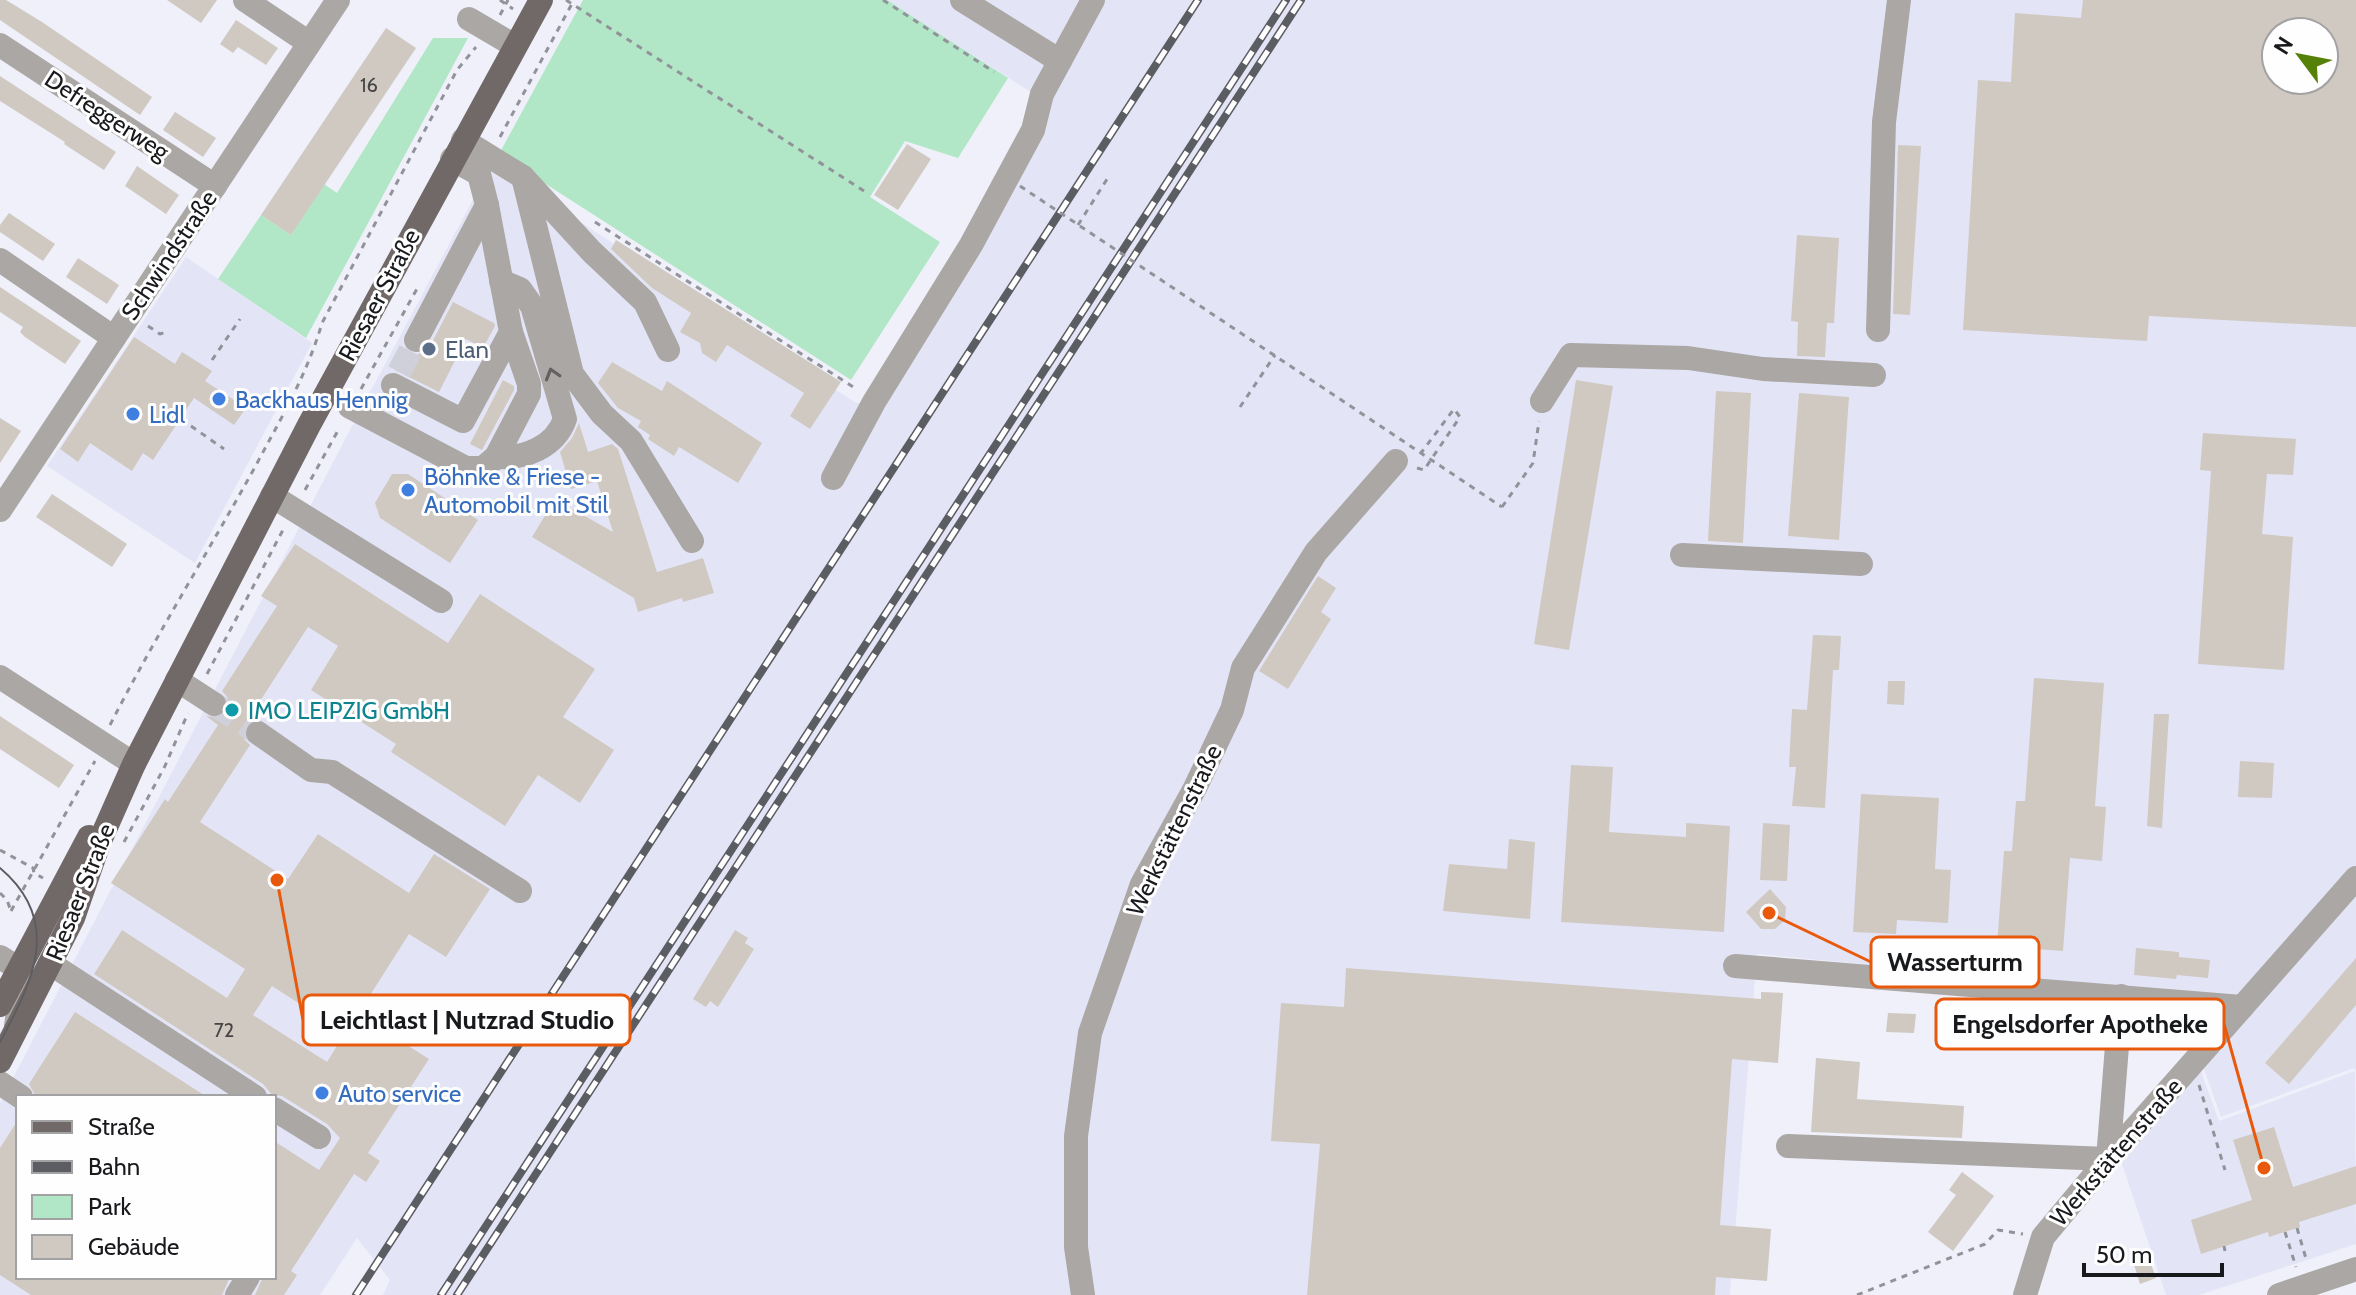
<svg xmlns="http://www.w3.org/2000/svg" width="2356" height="1295" viewBox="0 0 2356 1295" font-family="Cabin,sans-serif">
  <rect width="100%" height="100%" fill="#eff0fa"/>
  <g fill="#e3e5f6" fill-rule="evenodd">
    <path d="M887 0H2356V1071L2354 1068 2221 1117 2203 1066 2258 1002 1757 954 1730 1295H383L390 1280 357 1238 320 1295H0V1103L353 424 492 164 856 403 873 402 1051 105ZM2276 32H2324V80H2276ZM18 1097H274V1277H18Z"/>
    <polygon points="186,257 312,343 195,563 47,466"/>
    <polygon points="2200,1069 2219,1121 2355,1071 2356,1244 2199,1295 2166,1295 2120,1158"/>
  </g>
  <g fill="#b1e7c7">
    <polygon points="583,0 887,0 1008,78 958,158 905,141 870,197 940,242 851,380 499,154"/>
    <polygon points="433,38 468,38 306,338 218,279 261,215 291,235 324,184 337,193"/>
  </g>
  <g fill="#d0c9c2" fill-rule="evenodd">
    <polygon points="0,0 6,0 42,22 152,97 140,115 0,20"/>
    <polygon points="167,0 217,0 201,23"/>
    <path d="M2083 0H2356V327L2149 316 2147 341 1963 330 1978 80 2011 82 2015 13 2081 18ZM2276 32H2324V80H2276Z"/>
    <polygon points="236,20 278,48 266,65 238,47 233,53 220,44"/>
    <polygon points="386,28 416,48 291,235 261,215"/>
    <polygon points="0,76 116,152 104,170 64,144 65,142 0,101"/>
    <polygon points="175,112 216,138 203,157 163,130"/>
    <polygon points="907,144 931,159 898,210 874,195"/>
    <polygon points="1898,145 1921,146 1910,315 1893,314"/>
    <polygon points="137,166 179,195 166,214 125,186"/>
    <polygon points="9,213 55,244 43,261 0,232 0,225"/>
    <polygon points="1797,235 1839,238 1834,323 1827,323 1825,357 1797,356 1798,322 1791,321"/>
    <polygon points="616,240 841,382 810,429 790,416 804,393 727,345 716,362 702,353 700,343 680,332 691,313 652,288 611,249"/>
    <polygon points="78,258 119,285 107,304 66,277"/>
    <polygon points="0,287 81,341 65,364 25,337 20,332 23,327 0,312"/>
    <polygon points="453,302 494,323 495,326 483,348 466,339 439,392 395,370 405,350 417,355 429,348"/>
    <polygon points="134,337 175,364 182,352 212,371 205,381 246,408 234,425 194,398 153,460 143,453 132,471 90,443 78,462 60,449"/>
    <polygon points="612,362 662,391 667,381 762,443 738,483 679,447 674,456 648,439 650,435 638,427 641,421 618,408 598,383"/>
    <polygon points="503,380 514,386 514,390 482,450 470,444"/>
    <polygon points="1576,380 1613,386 1569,650 1534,644"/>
    <polygon points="1716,391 1751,393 1743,543 1708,541"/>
    <polygon points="1799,393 1849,397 1839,540 1788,536"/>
    <polygon points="0,418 21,431 0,463"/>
    <polygon points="579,423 588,452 612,444 618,449 657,572 703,558 714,593 683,602 682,598 638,612 634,598 532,537 555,499 613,532 597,481 571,489 560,452 572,438"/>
    <polygon points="2203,433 2296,439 2293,475 2267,474 2262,534 2293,537 2284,670 2198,664 2211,471 2200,470"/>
    <polygon points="392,474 408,474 478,520 450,563 380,518 375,503"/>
    <polygon points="52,494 127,544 112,567 36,517"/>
    <path d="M295 544 448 643 480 594 595 669 563 717 614 750 580 803 538 775 505 826 391 752 396 744 311 690 338 646 308 627 251 715 256 719 245 725 244 739 250 745 200 822 288 879 318 834 409 893 434 854 490 889 446 957 409 934 358 1014 429 1059 368 1153 380 1161 366 1182 354 1174 291 1271 297 1275 284 1295H255L263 1277H274V1141L319 1170 340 1138 327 1124 282 1096 272 1095 263 1084 94 974 122 930 227 998 245 969 111 883 165 799 168 802 218 725 206 716 220 718 227 711 228 698 222 691 277 606 261 596ZM272 986 345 1033 327 1062 253 1015Z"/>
    <polygon points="1318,576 1336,588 1321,612 1331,619 1288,689 1259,671"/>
    <polygon points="1813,635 1841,636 1839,670 1833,670 1825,808 1792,806 1796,767 1789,767 1792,709 1807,710"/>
    <polygon points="2034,678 2104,683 2095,806 2106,807 2102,861 2070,858 2063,951 1997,946 2004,851 2012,851 2016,801 2025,801"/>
    <polygon points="1888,681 1905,681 1904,705 1887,704"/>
    <polygon points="2154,714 2169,714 2162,828 2147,826"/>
    <polygon points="0,716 74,765 59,788 0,749"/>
    <polygon points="2240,761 2274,763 2272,798 2238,797"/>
    <polygon points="1571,765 1613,767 1609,832 1686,837 1686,823 1730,826 1724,932 1561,922"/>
    <polygon points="1861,794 1939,798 1935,869 1951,870 1948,923 1897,920 1896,934 1853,932"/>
    <polygon points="1763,823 1790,825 1787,881 1760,880"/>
    <polygon points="1509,839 1535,842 1530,919 1443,911 1449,864 1507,869"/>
    <polygon points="1770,889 1786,907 1785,920 1775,929 1761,929 1746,912"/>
    <polygon points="735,930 748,938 745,943 754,949 718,1007 710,1001 706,1007 693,999"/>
    <polygon points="2136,948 2179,952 2179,957 2210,960 2208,978 2177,975 2176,979 2134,975"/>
    <polygon points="2356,958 2356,1005 2289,1084 2265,1063"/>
    <polygon points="1346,968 1761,999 1761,992 1783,993 1778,1063 1732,1059 1720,1225 1771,1229 1767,1281 1716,1277 1715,1295 1307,1295 1320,1144 1271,1141 1281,1003 1344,1007"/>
    <polygon points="75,1012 207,1097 36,1097 29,1084"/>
    <polygon points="1888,1013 1916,1014 1914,1033 1886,1032"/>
    <polygon points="1816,1058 1860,1062 1857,1099 1964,1106 1962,1138 1811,1132"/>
    <polygon points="18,1120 18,1277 230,1277 222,1295 31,1295 0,1275 0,1148"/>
    <polygon points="2274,1127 2293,1187 2356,1166 2356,1204 2299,1222 2300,1227 2269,1237 2268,1232 2201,1254 2191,1220 2252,1200 2233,1140"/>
    <polygon points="1962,1172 1994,1196 1953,1251 1928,1232 1956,1195 1949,1190"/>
    <polygon points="2147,1253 2156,1278 2140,1284 2132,1258"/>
  </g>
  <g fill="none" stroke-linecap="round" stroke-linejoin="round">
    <g stroke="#cfd0d9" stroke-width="24" stroke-dasharray="24 12" stroke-linecap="butt">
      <polyline points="399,372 416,340"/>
      <polyline points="214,704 258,733"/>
    </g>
    <g stroke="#92939a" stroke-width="3" stroke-dasharray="6 6" stroke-linecap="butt">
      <polyline points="500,0 513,9"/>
      <polyline points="566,0 864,191"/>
      <polyline points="883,0 994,72"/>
      <polyline points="500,15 508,0"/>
      <polyline points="500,137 574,0"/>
      <polyline points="595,222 858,390"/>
      <polyline points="1078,225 1109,176"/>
      <polyline points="148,326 160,334 169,331"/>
      <polyline points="212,360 240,319"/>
      <polyline points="361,389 418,287"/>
      <polyline points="1240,407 1275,355"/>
      <polyline points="191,426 224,449"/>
      <polyline points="1417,468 1424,470 1460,417 1454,409 1421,453"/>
      <polyline points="305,490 340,427"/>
      <polyline points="1502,507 1533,463 1539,421"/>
      <polyline points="207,674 284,528"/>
      <path d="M110 725C155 637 207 554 255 467 280 420 307 375 322 323L457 70 476 47"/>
      <polyline points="124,842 165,766 188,713"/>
      <polyline points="0,850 33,868 34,873 43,878"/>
      <polyline points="0,893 7,900 11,911"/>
      <polyline points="11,911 95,761"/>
      <polyline points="2199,1085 2225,1170"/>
      <polyline points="2297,1228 2307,1262"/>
      <polyline points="2285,1232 2296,1267"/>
      <polyline points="2224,1246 2225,1251"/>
      <polyline points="1857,1295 1985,1244 1998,1230 2023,1234"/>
    </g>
    <g stroke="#aba7a5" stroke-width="24">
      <polyline points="245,0 309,43"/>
      <polyline points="962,0 1060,61"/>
      <polyline points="469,19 515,46"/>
      <polyline points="0,45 215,186"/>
      <polyline points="463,140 523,177 592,252 645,302 668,350"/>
      <polyline points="523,177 572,374 602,414 631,441 692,541"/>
      <polyline points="0,260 114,338"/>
      <polyline points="1878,330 1884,122 1899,0"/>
      <polyline points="416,340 487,205 479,174 452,159"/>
      <polyline points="393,385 463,421 511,332 487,205"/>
      <polyline points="1542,401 1571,355 1688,358 1763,369 1874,375"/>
      <polyline points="350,407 466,468 483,468 496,457 529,394 529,384 511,332"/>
      <path d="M496 457C525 459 555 447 565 419L532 306 520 289 501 281"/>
      <polyline points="833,478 874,402 971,245 1033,130 1042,94 1093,0"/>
      <polyline points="272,496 441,601"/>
      <polyline points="0,510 338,0"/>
      <polyline points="1682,555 1861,564"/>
      <polyline points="0,677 134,764"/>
      <polyline points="177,680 214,704"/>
      <polyline points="258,733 311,770 332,772 520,891"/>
      <polyline points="0,957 19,969 23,976 16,1026"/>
      <polyline points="51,964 255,1097"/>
      <polyline points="1735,966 2242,1007"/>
      <polyline points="0,1083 21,1097"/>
      <polyline points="274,1109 319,1137"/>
      <polyline points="1788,1146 2108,1159 2121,996"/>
      <polyline points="237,1295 248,1277"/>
      <polyline points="1083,1295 1076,1247 1076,1136 1090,1033 1142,884 1195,788 1232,710 1243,668 1316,552 1396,461"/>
      <polyline points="2025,1295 2043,1237 2108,1159 2356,878"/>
      <polyline points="2279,1295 2356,1269"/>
    </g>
    <g stroke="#716967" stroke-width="24">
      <polyline points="0,1005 89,837"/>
      <polyline points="0,1061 73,918 99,843 134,764 309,425 541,0"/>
    </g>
    <path stroke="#5c5d63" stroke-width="2" d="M0 868C64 922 32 982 0 1042"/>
    <defs>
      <g id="rail">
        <polyline points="356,1295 1198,0"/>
        <polyline points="441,1295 1286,0"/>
        <polyline points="457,1295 1301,0"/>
      </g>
    </defs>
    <use href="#rail" stroke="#5c5d63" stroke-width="8"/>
    <use href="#rail" stroke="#fefefe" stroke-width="5" stroke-dasharray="15" stroke-linecap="butt"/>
    <polyline stroke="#92939a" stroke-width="3" stroke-dasharray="6 6" stroke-linecap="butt" points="1020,186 1502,507"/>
  </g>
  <defs><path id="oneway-chevron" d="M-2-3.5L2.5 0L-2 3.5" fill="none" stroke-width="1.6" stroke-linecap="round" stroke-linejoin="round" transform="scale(2)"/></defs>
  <use stroke="#626060" href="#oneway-chevron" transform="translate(552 374) rotate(-107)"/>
  <circle fill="#5c6f8a" stroke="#fefefe" stroke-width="3" cx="429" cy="349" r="8"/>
  <g fill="#3f7fe0" stroke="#fefefe" stroke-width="3">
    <circle cx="219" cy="399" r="8"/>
    <circle cx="133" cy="414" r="8"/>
    <circle cx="408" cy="490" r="8"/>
    <circle cx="322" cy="1093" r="8"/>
  </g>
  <circle fill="#0f9aa8" stroke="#fefefe" stroke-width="3" cx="232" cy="710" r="8"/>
  <g text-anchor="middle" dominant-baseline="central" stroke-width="6" stroke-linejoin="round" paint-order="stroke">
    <g font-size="20" fill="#464546">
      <text x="369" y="85">16</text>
      <text x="224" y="1030">72</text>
    </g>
    <g font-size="24" fill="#18191c" stroke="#fefefe">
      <text transform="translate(107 115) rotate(33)">Defreggerweg</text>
      <text transform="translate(169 255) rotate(-56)">Schwindstraße</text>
      <text transform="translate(379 295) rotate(-62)">Riesaer Straße</text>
      <text transform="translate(1174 830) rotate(-64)">Werkstättenstraße</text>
      <text transform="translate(80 892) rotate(-68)">Riesaer Straße</text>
      <text transform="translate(2116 1152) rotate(-49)">Werkstättenstraße</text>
    </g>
    <g font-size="24" fill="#4e5e75" stroke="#fefefe" text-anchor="start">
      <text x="445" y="349">Elan</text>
    </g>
    <g font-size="24" fill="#366cbe" stroke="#fefefe" text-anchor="start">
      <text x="235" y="399">Backhaus Hennig</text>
      <text x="149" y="414">Lidl</text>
      <text x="424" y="476">Böhnke &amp; Friese -<tspan x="424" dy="28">Automobil mit Stil</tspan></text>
      <text x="338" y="1093">Auto service</text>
    </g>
    <g font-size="24" fill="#0d838f" stroke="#fefefe" text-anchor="start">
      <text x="248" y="710">IMO LEIPZIG GmbH</text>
    </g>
  </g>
  <path fill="none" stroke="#e8590c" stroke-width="3" d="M1769 913L1871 962M277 880L303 1020M2264 1168L2224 1024"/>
  <g fill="#e8590c" stroke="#fefefe" stroke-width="3">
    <circle cx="1769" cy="913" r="8"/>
    <circle cx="277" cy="880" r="8"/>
    <circle cx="2264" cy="1168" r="8"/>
  </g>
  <g fill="#fefefe" stroke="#e8590c" stroke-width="3">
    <rect x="1871" y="937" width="168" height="50" rx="8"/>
    <rect x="303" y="995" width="327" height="50" rx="8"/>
    <rect x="1936" y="999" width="288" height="50" rx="8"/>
  </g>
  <g font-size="26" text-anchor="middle" font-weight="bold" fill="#18191c">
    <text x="1955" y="971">Wasserturm</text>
    <text x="467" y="1029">Leichtlast | Nutzrad Studio</text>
    <text x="2080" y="1033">Engelsdorfer Apotheke</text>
  </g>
  <rect x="16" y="1095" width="260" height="184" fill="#fefefe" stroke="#a2a2a4" stroke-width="2"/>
  <rect x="32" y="1121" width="40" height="12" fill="#716967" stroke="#a2a2a4" stroke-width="2"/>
  <text x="88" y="1135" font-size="24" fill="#18191c">Straße</text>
  <rect x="32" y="1161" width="40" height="12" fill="#5c5d63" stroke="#a2a2a4" stroke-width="2"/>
  <text x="88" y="1175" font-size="24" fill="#18191c">Bahn</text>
  <rect x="32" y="1195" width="40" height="24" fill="#b1e7c7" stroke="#a2a2a4" stroke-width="2"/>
  <text x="88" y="1215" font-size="24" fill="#18191c">Park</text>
  <rect x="32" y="1235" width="40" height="24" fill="#d0c9c2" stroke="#a2a2a4" stroke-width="2"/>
  <text x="88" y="1255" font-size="24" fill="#18191c">Gebäude</text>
  <g transform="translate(2300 56) rotate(302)"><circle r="38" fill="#fefefe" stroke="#a2a2a4" stroke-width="2"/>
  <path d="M0-6L14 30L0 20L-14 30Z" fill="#568108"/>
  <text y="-12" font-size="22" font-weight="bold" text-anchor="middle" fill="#18191c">N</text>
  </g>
  <path d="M2084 1263v12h138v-12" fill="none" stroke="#18191c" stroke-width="4"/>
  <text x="2096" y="1263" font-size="24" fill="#18191c" stroke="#fefefe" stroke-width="6" paint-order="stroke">50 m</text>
</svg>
